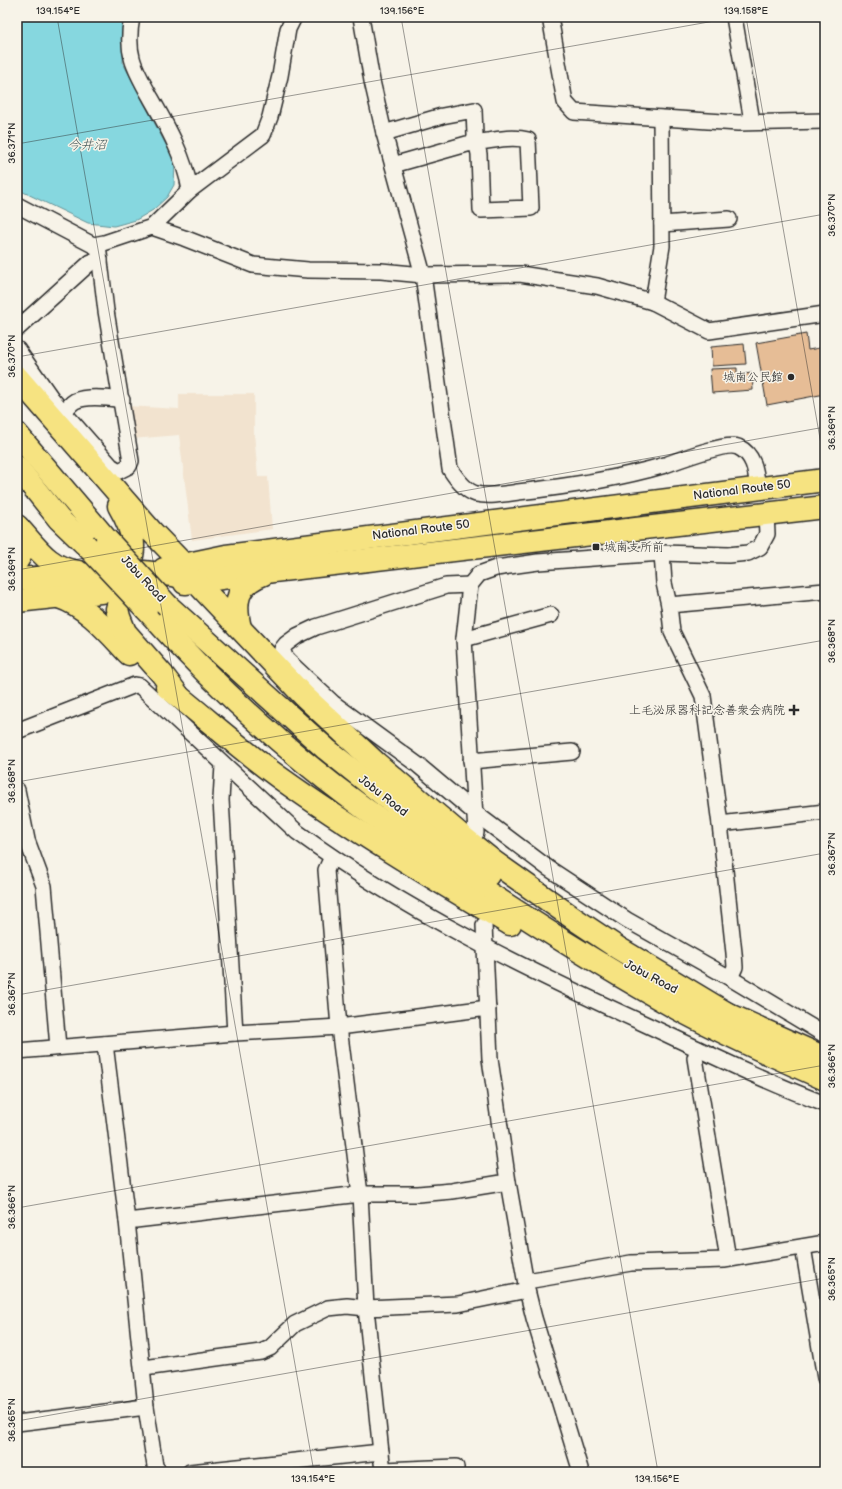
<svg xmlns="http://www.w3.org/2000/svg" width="842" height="1489" viewBox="0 0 842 1489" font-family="'Balsamiq Sans','Klee One',sans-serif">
  <rect width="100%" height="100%" fill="#f7f3e8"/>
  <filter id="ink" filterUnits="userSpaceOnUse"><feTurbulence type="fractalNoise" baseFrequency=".025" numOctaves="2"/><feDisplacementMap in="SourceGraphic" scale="8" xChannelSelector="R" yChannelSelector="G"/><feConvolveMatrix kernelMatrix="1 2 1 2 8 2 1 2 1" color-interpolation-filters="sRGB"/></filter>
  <g filter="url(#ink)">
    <polygon fill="#f2e3cf" points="179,394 254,394 254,433 258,477 268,477 272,529 192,540 179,435 132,439 127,406 179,409"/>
    <polygon fill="#86d7df" stroke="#629297" points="17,17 124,17 123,63 175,162 174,185 167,197 153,210 136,220 114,226 88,223 17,189"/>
    <g fill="#e6bd96" stroke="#2b2b2b">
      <polygon points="806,334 808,350 825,347 825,394 767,405 756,343"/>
      <polygon points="744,344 746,364 712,366 711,347"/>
      <polygon points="737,368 737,375 752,373 753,390 712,393 710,369"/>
    </g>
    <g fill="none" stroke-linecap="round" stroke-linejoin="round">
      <defs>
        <g id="minor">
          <path d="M132 17C125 53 134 68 151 98 167 126 185 158 190 190"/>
          <path d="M361 17 372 81 384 133 423 275 450 469C456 478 465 491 476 494 489 497 505 494 518 492 564 487 621 478 665 465 679 460 726 442 738 447 755 455 756 473 758 489"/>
          <polyline points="550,17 565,102 574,112 738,123 825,121"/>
          <polyline points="734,17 752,121"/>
          <path d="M384 133 442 116 474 110 475 135 479 154 481 210 531 208 528 140C509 135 487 142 467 144L393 165"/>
          <polyline points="17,205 93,245 104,243 152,227 184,238 253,265 308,270 381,271 423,275 520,274 558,280 597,286 653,302 709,331 825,314"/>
          <polyline points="662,224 729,219"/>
          <polyline points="152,227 190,190 263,135 270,117 280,76 288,29 294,17"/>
          <polyline points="653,302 662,246 661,119"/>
          <polyline points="17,329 91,262 100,260"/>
          <polyline points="17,349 52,399 111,466 119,471 129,466 131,461 106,311 98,245"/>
          <path d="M58 420C63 414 68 405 75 401 87 395 109 398 122 400"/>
          <polyline points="662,553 664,583 669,605"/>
          <polyline points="470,585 446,586 316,627 297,636 286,644 282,649 286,659 333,703 418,765 475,813 548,868 627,920 730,978 825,1035"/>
          <polyline points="825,591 669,605 672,632 703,696 720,824 825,812"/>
          <polyline points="464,639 551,615"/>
          <path d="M17 731 135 685 140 686 297 832C404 910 525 969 645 1024 705 1052 764 1081 825 1104"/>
          <polyline points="471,761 572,752"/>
          <polyline points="223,765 221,800 235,1033"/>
          <polyline points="17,790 27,840 44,886 58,1047"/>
          <polyline points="720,824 734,953 735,967 730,978"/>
          <polyline points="476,833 464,639 470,585 479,574 496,568 538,562 662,553 728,555 748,553 760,547 767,534 766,514"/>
          <polyline points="332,857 326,870 339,1027 360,1194 366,1308 383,1472"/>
          <polyline points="484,925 490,1059 508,1182 527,1290 534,1318 581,1472"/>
          <polyline points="105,1044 127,1221 146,1407 155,1466 159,1472"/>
          <polyline points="698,1049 695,1058 728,1259"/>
          <polyline points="17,1051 235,1033 339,1027 488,1008"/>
          <polyline points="127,1221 360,1194 418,1194 452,1191 508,1182"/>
          <polyline points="803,1247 825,1378"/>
          <polyline points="527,1281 631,1263 724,1260 825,1243"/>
          <polyline points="144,1368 261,1352 270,1348 295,1324 328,1308 347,1306 366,1308 458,1304 527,1290"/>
          <polyline points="17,1423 146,1407"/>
          <polyline points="383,1470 456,1467 456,1472"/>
          <polyline points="190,1472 381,1452"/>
        </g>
        <g id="highway">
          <polyline points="17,377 152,532 184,565"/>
          <polyline points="17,434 107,540"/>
          <polyline points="17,467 59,519 85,544"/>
          <path d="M119 506C133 530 141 553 121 577"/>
          <polyline points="17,526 24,549 17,561"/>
          <path d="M19 528C37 548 49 568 78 572"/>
          <polyline points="164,569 226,556 825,480"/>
          <polyline points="17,579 128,572"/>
          <polyline points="185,583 273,571 825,507"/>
          <path d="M59 597C87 606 109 633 129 654"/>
          <polyline points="17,601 137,588"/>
          <polyline points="168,606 326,749 427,830 488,875"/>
          <path d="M146 609C212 683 285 751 365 809 403 837 443 863 482 889 546 931 611 972 678 1009 726 1035 776 1057 825 1079"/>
          <path d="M240 628C234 602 236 584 264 574"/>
          <path d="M167 687C205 717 241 750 280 778 354 831 433 878 510 924"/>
          <polyline points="178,695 162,674 125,632 119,617 117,609 120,599 132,582 143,572 173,575 195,581 304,696 376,763 463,837 494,862 576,920 618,948 731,1016"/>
          <polyline points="719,1010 825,1058"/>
        </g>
      </defs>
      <use href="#minor" stroke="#2b2b2b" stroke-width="18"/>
      <use href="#highway" stroke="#2b2b2b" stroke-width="25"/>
      <use href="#minor" stroke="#f7f3e8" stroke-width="15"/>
      <use href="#highway" stroke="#f6e381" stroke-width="22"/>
      <defs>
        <g id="highway-bridge">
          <polyline points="107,540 168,606"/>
          <polyline points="85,544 146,609"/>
        </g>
      </defs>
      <use href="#highway-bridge" stroke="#2b2b2b" stroke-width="25" stroke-linecap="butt"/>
      <use href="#highway-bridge" stroke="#f6e381" stroke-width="22"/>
    </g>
  </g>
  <path fill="none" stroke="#2b2b2b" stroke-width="1" stroke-opacity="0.45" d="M57 17 314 1472M401 17 658 1472M746 17 825 467M17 144 737 17M17 357 825 214M17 570 825 427M17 782 825 640M17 995 825 853M17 1208 825 1065M17 1421 825 1278"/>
  <g fill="#2b2b2b" stroke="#f7f3e8" stroke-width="1.5">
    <circle cx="791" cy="377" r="4"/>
    <rect x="592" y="543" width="8" height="8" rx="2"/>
    <path d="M792 704h4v4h4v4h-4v4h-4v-4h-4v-4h4z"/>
  </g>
  <g text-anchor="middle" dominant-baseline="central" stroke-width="3" stroke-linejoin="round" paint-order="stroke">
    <g font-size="12" fill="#2b2b2b" stroke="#f7f3e8" text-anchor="end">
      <text x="783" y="377">城南公民館</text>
      <text x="604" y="547" text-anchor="start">城南支所前</text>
      <text x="785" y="710">上毛泌尿器科記念善衆会病院</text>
    </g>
    <g font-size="12" fill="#2b2b2b" stroke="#f7f3e8">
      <text transform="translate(742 490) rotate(-7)">National Route 50</text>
      <text transform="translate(421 530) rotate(-7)">National Route 50</text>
      <text transform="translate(143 579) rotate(47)">Jobu Road</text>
      <text transform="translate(383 796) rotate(38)">Jobu Road</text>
      <text transform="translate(651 977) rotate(28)">Jobu Road</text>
    </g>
    <g font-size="13" font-style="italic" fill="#425658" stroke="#f7f3e8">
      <text x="87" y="145">今井沼</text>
    </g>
  </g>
  <rect width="842" height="1489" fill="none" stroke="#f7f3e8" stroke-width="44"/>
  <rect x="22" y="22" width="798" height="1445" fill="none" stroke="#2b2b2b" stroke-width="1.5"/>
  <g font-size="10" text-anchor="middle" fill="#2b2b2b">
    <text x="58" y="14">139.154°E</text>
    <text x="402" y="14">139.156°E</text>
    <text x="746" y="14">139.158°E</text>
    <text transform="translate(11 143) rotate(-90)" y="4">36.371°N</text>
    <text transform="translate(831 215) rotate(-90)" y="4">36.370°N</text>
    <text transform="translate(11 356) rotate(-90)" y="4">36.370°N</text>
    <text transform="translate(831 428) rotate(-90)" y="4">36.369°N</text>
    <text transform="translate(11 569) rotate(-90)" y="4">36.369°N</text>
    <text transform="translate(831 641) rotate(-90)" y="4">36.368°N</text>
    <text transform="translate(11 781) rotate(-90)" y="4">36.368°N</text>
    <text transform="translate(831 854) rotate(-90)" y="4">36.367°N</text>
    <text transform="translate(11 994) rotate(-90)" y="4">36.367°N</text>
    <text transform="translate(831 1066) rotate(-90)" y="4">36.366°N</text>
    <text transform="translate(11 1207) rotate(-90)" y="4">36.366°N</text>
    <text transform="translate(831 1279) rotate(-90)" y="4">36.365°N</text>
    <text transform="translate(11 1420) rotate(-90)" y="4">36.365°N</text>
    <text x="313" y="1482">139.154°E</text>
    <text x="657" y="1482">139.156°E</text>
  </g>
</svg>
